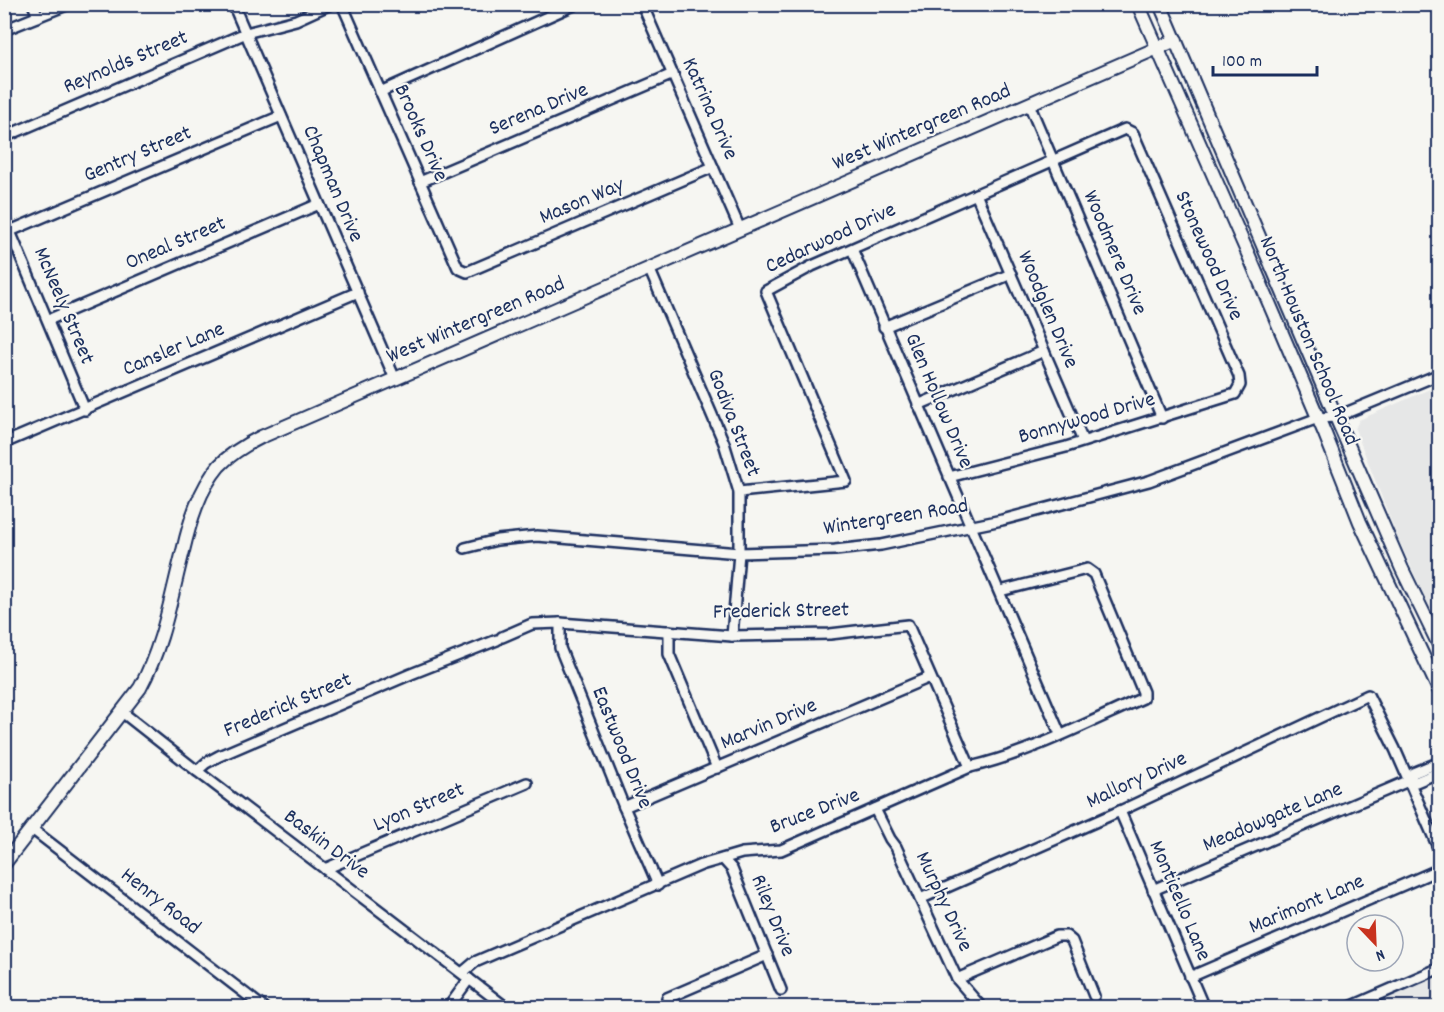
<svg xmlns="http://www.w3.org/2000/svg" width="1444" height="1012" viewBox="0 0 1444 1012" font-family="Dekko,sans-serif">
  <rect width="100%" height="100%" fill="#f6f6f2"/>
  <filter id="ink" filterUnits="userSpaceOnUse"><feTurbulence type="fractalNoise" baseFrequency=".0167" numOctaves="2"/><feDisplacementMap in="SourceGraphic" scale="12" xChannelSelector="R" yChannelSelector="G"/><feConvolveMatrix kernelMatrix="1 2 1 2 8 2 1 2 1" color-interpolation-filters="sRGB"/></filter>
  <g filter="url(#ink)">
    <g fill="#e6e7e7">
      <polygon points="1439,385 1439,628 1397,536 1355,429 1359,420"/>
      <polygon points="1439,975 1439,1007 1363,1007"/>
    </g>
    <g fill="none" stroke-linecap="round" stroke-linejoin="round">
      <defs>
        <g id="minor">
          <polyline points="33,4 38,17"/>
          <polyline points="233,4 395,379"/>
          <polyline points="342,4 458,268 467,272 713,167"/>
          <polyline points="642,4 740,229"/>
          <polyline points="4,30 69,4"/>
          <polyline points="380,92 576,4"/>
          <polyline points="1029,104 1162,418"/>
          <polyline points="4,137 246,33 296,20 331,4"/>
          <polyline points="420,182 673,74"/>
          <polyline points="976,194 1083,441"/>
          <polyline points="4,217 85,410"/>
          <polyline points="10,231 281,116"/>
          <polyline points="852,249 1060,734"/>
          <polyline points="649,268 724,443 739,492 739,553 732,636"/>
          <polyline points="48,320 319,204"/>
          <polyline points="884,327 1011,274"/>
          <polyline points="918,405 1044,351"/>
          <polyline points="4,443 358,292"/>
          <polyline points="739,492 846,481 766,291 812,266 1125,129 1133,133 1239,376 1240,385 1235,394 1066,447 949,477"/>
          <polyline points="465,548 497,540 537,536 739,553 835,550 881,545 1002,520 1149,481 1318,418 1336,417 1440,374"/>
          <polyline points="560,623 560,648 624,807 658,885"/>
          <polyline points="669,631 669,654 717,768"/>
          <polyline points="502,637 532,624 560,623 732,636 830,634 908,625 970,767"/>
          <polyline points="122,712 197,771 507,1008"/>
          <polyline points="197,771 206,763 219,756 411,674 497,640"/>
          <polyline points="1408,781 1413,773 1440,762"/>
          <polyline points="624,807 930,677"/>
          <polyline points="875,809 890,839 896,847 957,979 982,1008"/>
          <polyline points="1120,811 1204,1008"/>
          <polyline points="32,829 264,1008"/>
          <polyline points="723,859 732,869 781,990"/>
          <polyline points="325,869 527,783"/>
          <polyline points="1153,890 1408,781 1416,782 1440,772"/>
          <polyline points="920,899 1120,811 1368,695 1395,749 1440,852"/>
          <path d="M462 973 475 962 701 865 742 853 781 850 970 767C1030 753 1087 723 1143 698V692L1094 574 1087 569 1000 591"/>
          <polyline points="1190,977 1440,869"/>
          <polyline points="957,979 1057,936 1066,936 1072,941 1094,996"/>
          <polyline points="667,998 767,955"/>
          <polyline points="448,1008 469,979"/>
          <polyline points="1348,1008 1440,968"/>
        </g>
        <g id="major">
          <polyline points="1138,4 1249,256 1325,434 1360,522 1440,692"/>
          <polyline points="1160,4 1336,417 1402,569 1440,647"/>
          <path d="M4 864 140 688C163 646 171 597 183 551 190 521 199 490 219 466 231 453 245 445 261 437L1176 40"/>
        </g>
      </defs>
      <use href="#minor" stroke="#1b2f5e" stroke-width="14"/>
      <use href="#major" stroke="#1b2f5e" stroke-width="16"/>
      <use href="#minor" stroke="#f6f6f2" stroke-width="9"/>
      <use href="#major" stroke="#f6f6f2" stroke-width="12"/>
    </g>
  </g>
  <g text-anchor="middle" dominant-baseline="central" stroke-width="4.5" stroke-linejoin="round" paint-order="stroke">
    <g font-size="22" fill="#1b2f5e" stroke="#f6f6f2">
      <text transform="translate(126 63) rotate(-23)">Reynolds Street</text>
      <text transform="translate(709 109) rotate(66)">Katrina Drive</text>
      <text transform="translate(539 110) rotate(-23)">Serena Drive</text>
      <text transform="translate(922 128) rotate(-23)">West Wintergreen Road</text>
      <text transform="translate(420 133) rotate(66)">Brooks Drive</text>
      <text transform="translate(138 155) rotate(-23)">Gentry Street</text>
      <text transform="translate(332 184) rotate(67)">Chapman Drive</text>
      <text transform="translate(582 202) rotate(-23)">Mason Way</text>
      <text transform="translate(831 239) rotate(-25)">Cedarwood Drive</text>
      <text transform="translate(176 244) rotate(-23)">Oneal Street</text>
      <text transform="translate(1114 253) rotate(67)">Woodmere Drive</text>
      <text transform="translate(1208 256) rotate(66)">Stonewood Drive</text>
      <text transform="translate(63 306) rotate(67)">McNeely Street</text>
      <text transform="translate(1047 310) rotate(67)">Woodglen Drive</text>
      <text transform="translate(476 321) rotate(-23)">West Wintergreen Road</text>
      <text transform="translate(1308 341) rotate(67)">North Houston School Road</text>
      <text transform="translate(174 350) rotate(-23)">Cansler Lane</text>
      <text transform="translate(938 401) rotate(67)">Glen Hollow Drive</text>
      <text transform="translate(1087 419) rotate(-16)">Bonnywood Drive</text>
      <text transform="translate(733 423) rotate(69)">Godiva Street</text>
      <text transform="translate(896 518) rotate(-9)">Wintergreen Road</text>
      <text transform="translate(781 612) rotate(-1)">Frederick Street</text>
      <text transform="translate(288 706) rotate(-23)">Frederick Street</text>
      <text transform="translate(769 725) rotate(-23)">Marvin Drive</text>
      <text transform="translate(621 748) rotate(68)">Eastwood Drive</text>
      <text transform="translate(1137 781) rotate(-25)">Mallory Drive</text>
      <text transform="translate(419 808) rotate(-23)">Lyon Street</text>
      <text transform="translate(815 812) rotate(-21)">Bruce Drive</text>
      <text transform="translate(1273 818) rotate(-23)">Meadowgate Lane</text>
      <text transform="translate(326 845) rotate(37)">Baskin Drive</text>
      <text transform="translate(1179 901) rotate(67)">Monticello Lane</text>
      <text transform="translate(160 902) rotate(38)">Henry Road</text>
      <text transform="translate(943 902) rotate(65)">Murphy Drive</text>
      <text transform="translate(1307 905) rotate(-23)">Marimont Lane</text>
      <text transform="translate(772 916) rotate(68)">Riley Drive</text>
    </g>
  </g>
  <rect width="1444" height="1012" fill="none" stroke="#f6f6f2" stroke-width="24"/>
  <rect x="12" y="12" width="1420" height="988" fill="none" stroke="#1b2f5e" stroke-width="2" filter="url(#ink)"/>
  <g transform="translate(1375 943) rotate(157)"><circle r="28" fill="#f6f6f2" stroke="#9ea6b7" stroke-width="1.5"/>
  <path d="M0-4.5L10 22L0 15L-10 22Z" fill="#c8321e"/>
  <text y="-9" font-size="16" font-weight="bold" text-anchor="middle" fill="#1b2f5e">N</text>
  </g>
  <path d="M1213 66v9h104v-9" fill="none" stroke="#1b2f5e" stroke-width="3"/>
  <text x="1222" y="66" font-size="18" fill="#1b2f5e" stroke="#f6f6f2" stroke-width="4.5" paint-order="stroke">100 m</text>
</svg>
